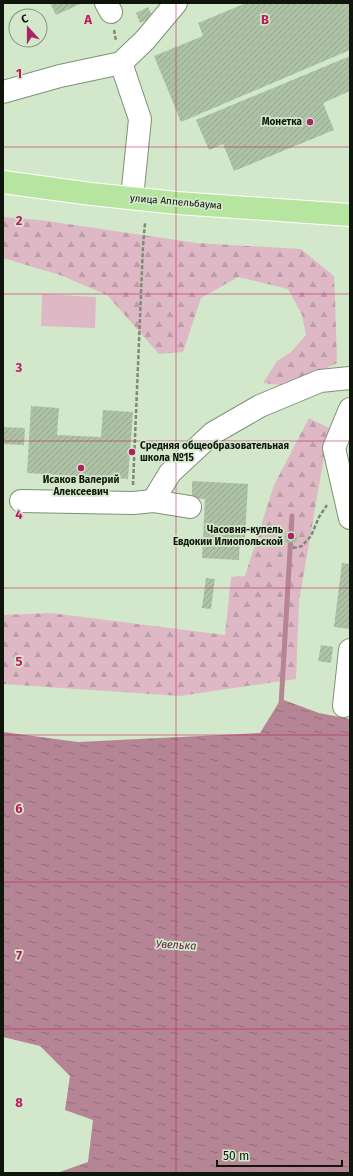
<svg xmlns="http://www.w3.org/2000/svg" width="353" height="1176" viewBox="0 0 353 1176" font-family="'Fira Sans',sans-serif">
  <defs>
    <pattern id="forest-firs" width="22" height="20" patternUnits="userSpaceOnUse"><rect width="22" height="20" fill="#deb9c5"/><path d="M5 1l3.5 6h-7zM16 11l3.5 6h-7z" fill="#bd9ea8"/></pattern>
    <pattern id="water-ripples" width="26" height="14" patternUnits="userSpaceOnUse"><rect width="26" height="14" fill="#b58595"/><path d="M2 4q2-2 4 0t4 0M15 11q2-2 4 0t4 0" fill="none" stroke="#926c78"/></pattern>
    <pattern id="building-hatch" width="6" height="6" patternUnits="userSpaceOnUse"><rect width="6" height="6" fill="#aec2a6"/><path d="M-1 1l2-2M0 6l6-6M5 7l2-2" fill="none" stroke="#94a68e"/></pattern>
  </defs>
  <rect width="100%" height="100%" fill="#d3e8cb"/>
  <g fill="url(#forest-firs)">
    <polygon points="3,217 40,220 197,243 301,249 334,276 335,297 337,363 287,386 263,383 277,361 291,352 306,335 302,315 288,289 238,277 201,298 183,352 159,354 107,295 60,275 3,258"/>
    <polygon points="309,418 329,428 299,601 296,679 180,696 3,684 3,615 51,613 225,635 231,577 245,576 274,485"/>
  </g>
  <polygon fill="#deb9c5" points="42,294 96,297 95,328 41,326"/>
  <polygon fill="url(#water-ripples)" points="281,699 319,713 350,719 350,1173 57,1173 88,1162 93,1120 65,1110 70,1076 40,1046 3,1037 3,732 78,742 260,733"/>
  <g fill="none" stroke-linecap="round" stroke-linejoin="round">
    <polyline stroke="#b58595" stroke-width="5" points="281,705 292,516"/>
  </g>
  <g fill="url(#building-hatch)">
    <polygon points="50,3 79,3 80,4 56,15"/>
    <polygon points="246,3 350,3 350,50 181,122 154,56 203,36 198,23"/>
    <polygon points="148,7 153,17 140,23 136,13"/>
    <polygon points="350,56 350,91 323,103 334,130 234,171 223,144 209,150 196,120"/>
    <polygon points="31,406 59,408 57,435 101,437 103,410 133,412 128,479 27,473"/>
    <polygon points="3,427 25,428 24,445 3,444"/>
    <polygon points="192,481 248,484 245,538 240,538 239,560 202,558 205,499 192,498"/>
    <polygon points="285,533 297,533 297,543 285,542"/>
    <polygon points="342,563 350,564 350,629 334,627"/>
    <polygon points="206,578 215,579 211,609 202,608"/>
    <polygon points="321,645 333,647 331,663 318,661"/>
  </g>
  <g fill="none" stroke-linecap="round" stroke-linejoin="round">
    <defs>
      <g id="minor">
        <polyline points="106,3 111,12"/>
        <polyline points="121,63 140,119 132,198"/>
        <polyline points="3,92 60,76 121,63 145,40 176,3"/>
        <polyline points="350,409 334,448 350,518"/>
        <polyline points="21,501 133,503 153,501 190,507"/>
        <polyline points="153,501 170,473 213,433 260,406 320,381 350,378"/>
        <polyline points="344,706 350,650"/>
      </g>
      <polyline id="major" points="3,182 91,194 177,203 350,215"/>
    </defs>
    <use href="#minor" stroke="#7e9176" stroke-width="24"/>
    <use href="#major" stroke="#fff" stroke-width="24"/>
    <g stroke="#7c8a76" stroke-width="2.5" stroke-dasharray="4 2" stroke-linecap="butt">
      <polyline points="114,30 116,41"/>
      <polyline points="133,485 143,246 145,223"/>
      <polyline points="293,548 302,546 311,536 319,517 327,505"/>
    </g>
    <use href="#minor" stroke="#fff" stroke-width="22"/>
    <use href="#major" stroke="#b5e59e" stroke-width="22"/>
  </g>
  <path fill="none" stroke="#c2185b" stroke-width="1" stroke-opacity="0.55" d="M176 3V1173M3 147H350M3 294H350M3 441H350M3 588H350M3 735H350M3 882H350M3 1029H350"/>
  <g fill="#ab2265" stroke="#d3e8cb" stroke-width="1.5">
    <circle cx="310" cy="122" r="4"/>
    <circle cx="132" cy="452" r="4"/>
    <circle cx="81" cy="468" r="4"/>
    <circle cx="291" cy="536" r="4"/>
  </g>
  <g text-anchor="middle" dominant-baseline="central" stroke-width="3.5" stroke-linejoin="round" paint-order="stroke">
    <g font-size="10" font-weight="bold" fill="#0f150b" stroke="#d3e8cb" text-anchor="end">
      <text x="302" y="122">Монетка</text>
      <text x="140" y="446" text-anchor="start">Средняя общеобразовательная<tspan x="140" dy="12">школа №15</tspan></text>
      <text x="81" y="480" text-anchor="middle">Исаков Валерий<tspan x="81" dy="12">Алексеевич</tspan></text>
      <text x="283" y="530">Часовня-купель<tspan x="283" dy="12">Евдокии Илиопольской</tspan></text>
    </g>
    <g font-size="10" fill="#0f150b" stroke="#d3e8cb">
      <text transform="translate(176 202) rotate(5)">улица Аппельбаума</text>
    </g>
    <g font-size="11" font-style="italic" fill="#5b1f39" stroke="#d3e8cb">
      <text transform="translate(176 945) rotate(3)">Увелька</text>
    </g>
  </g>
  <g font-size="13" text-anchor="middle" font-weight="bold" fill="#c2185b" stroke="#d3e8cb" stroke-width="3.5" stroke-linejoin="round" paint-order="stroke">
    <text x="88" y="24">A</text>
    <text x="265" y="24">B</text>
    <text x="19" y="78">1</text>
    <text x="19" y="225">2</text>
    <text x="19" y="372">3</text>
    <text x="19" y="519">4</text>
    <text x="19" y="666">5</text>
    <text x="19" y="813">6</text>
    <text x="19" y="960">7</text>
    <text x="19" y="1107">8</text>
  </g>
  <rect width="353" height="1176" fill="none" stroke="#0f150b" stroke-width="8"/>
  <g transform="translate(28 28) rotate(339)"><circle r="19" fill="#d3e8cb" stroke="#85947e"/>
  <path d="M0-3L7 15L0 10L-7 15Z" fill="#ab2265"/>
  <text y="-6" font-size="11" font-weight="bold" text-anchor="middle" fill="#0f150b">С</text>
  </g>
  <path d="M217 1160v6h125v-6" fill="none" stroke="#0f150b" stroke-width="2"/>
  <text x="223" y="1160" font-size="12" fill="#0f150b" stroke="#d3e8cb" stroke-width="3" paint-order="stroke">50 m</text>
</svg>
